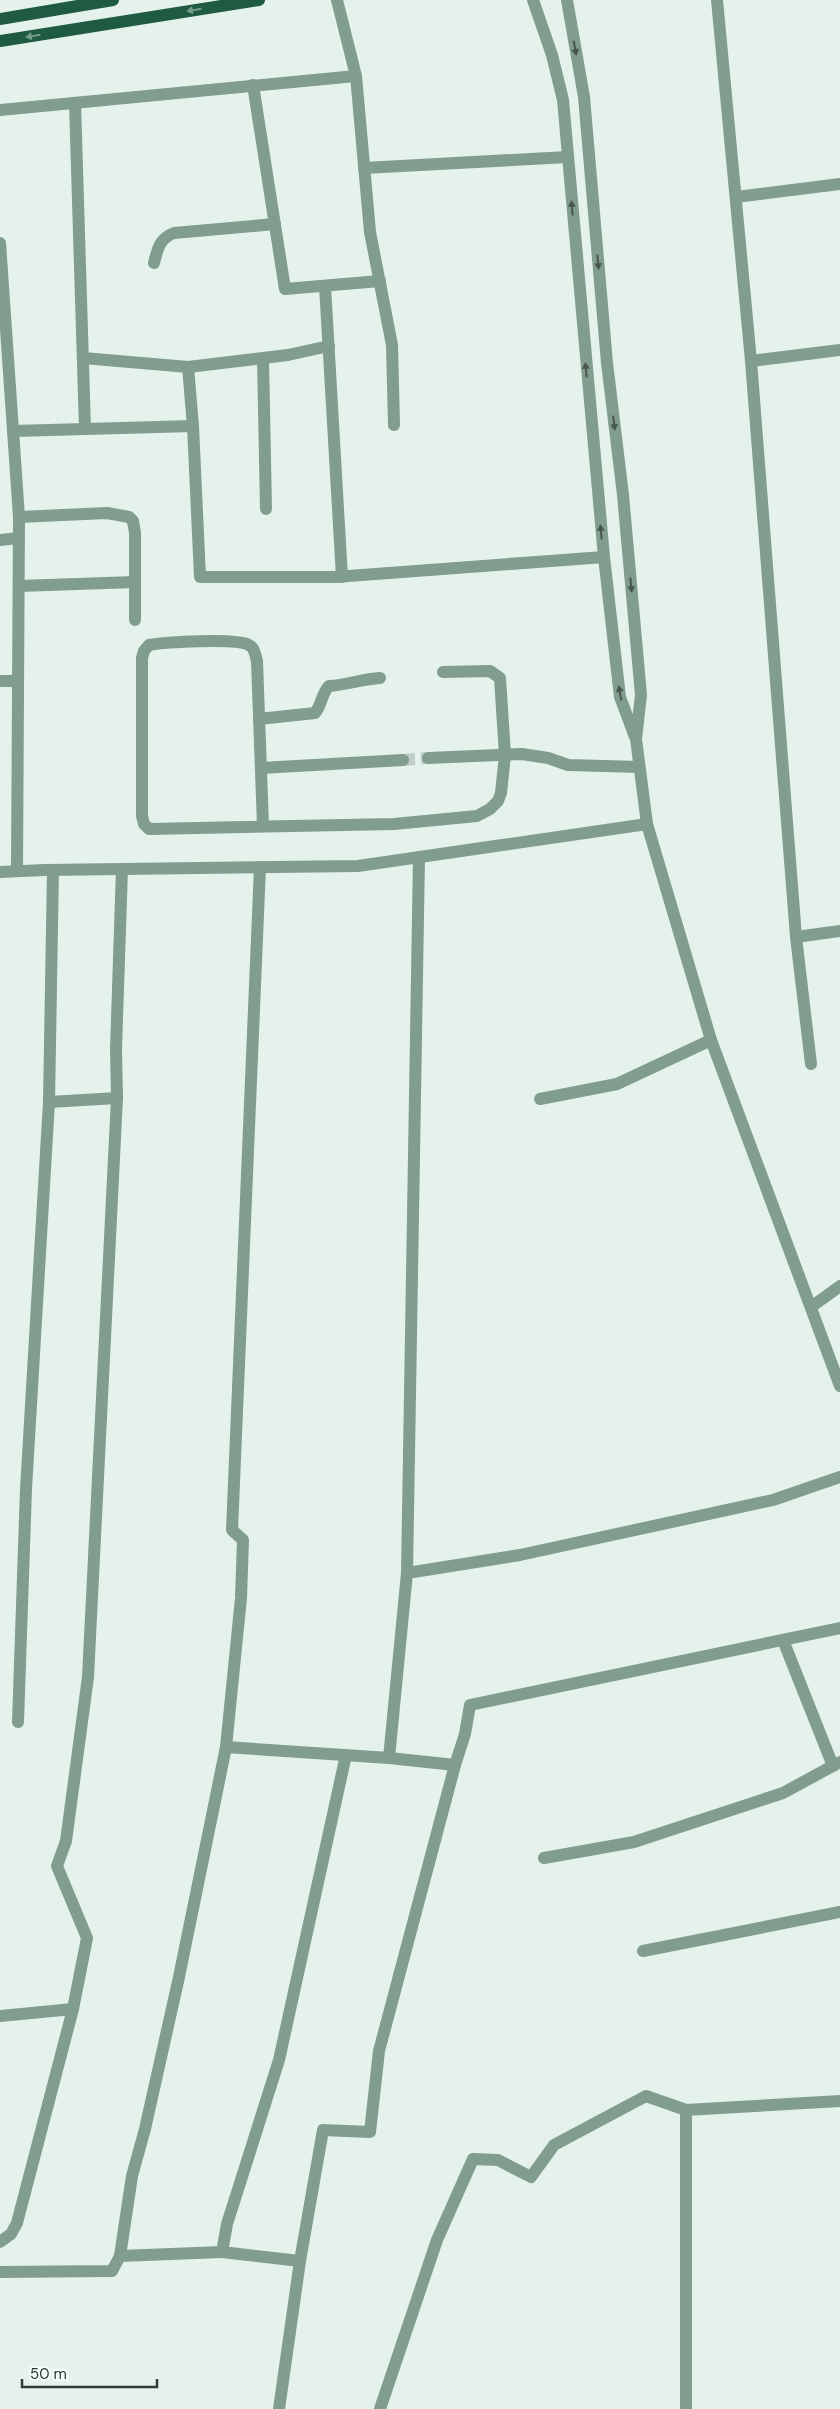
<svg xmlns="http://www.w3.org/2000/svg" width="840" height="2409" viewBox="0 0 840 2409" font-family="'DM Sans',sans-serif">
  <rect width="100%" height="100%" fill="#e4f2eb"/>
  <g fill="none" stroke-linecap="round" stroke-linejoin="round">
    <polyline stroke="#c0cdc7" stroke-width="12" stroke-dasharray="12 6" stroke-linecap="butt" points="403,760 428,758"/>
    <g stroke="#809d8f" stroke-width="12">
      <polyline points="337,0 356,76 370,232 392,345 394,425"/>
      <polyline points="533,0 552,55 563,100 604,557 620,697 635,737"/>
      <polyline points="567,0 584,97 607,363 623,495 641,695 636,739 647,824 711,1040 840,1386"/>
      <polyline points="717,0 751,361 796,937 811,1064"/>
      <polyline points="253,85 285,289 380,281"/>
      <polyline points="75,103 85,429"/>
      <polyline points="0,110 356,76"/>
      <polyline points="364,168 568,157"/>
      <polyline points="736,197 840,184"/>
      <polyline points="0,243 19,517 17,871"/>
      <path d="M154 263C158 248 159 239 174 233L275 224"/>
      <polyline points="325,286 342,577"/>
      <polyline points="83,358 188,367 193,426 200,577 335,577 604,557"/>
      <polyline points="263,359 266,509"/>
      <polyline points="751,361 840,350"/>
      <polyline points="188,367 288,355 329,346"/>
      <polyline points="13,431 193,426"/>
      <polyline points="19,517 107,513 129,517 133,521 135,533 135,620"/>
      <polyline points="0,540 19,538"/>
      <polyline points="19,586 135,582"/>
      <polyline points="0,681 18,681"/>
      <path d="M259 719 315 713C322 705 321 694 329 686 347 685 362 679 380 678"/>
      <polyline points="428,758 522,754 548,758 568,765 639,767"/>
      <polyline points="261,768 403,760"/>
      <path d="M263 826 257 661C255 655 255 648 249 645 236 638 165 642 149 645L144 651 142 658V816L144 824 149 829 394 824 477 816 490 809 498 801 501 793 505 755 500 678 490 671 443 672"/>
      <polyline points="260,867 232,1530 243,1540 241,1598 226,1747 389,1758 407,1573 419,857"/>
      <polyline points="53,870 49,1102 117,1098 116,1049 122,869"/>
      <polyline points="0,872 45,870 358,866 647,824"/>
      <polyline points="796,937 840,931"/>
      <polyline points="540,1099 617,1084 711,1040"/>
      <polyline points="811,1307 840,1286"/>
      <polyline points="407,1573 520,1555 773,1500 840,1477"/>
      <polyline points="783,1640 833,1766"/>
      <polyline points="18,1722 26,1489 49,1102"/>
      <polyline points="346,1755 279,2060 227,2224 222,2252 300,2261 323,2130 370,2132 379,2051 455,1765"/>
      <polyline points="389,1758 455,1765 465,1734 470,1705 840,1628"/>
      <polyline points="544,1858 634,1842 783,1793 840,1762"/>
      <polyline points="643,1951 840,1912"/>
      <polyline points="0,2016 73,2009"/>
      <polyline points="686,2110 686,2409"/>
      <polyline points="0,2242 11,2234 17,2223 73,2009 87,1938 57,1866 66,1841 88,1677 117,1098"/>
      <polyline points="120,2256 132,2176 145,2129 179,1977 226,1747"/>
      <polyline points="0,2272 112,2271 120,2256 222,2252"/>
      <polyline points="279,2409 300,2261"/>
      <polyline points="380,2409 437,2240 473,2159 498,2160 531,2177 554,2145 646,2096 686,2110 840,2101"/>
    </g>
    <g stroke="#1f5a43" stroke-width="12">
      <polyline points="0,19 113,0"/>
      <polyline points="0,41 259,0"/>
    </g>
  </g>
  <defs><path id="oneway-solid" d="M-6-.8H1V-3.2L6.5 0L1 3.2V.8H-6Z" transform="scale(1.25)"/></defs>
  <g fill="#739c8b">
    <use href="#oneway-solid" transform="translate(194 10) rotate(171)"/>
    <use href="#oneway-solid" transform="translate(33 36) rotate(171)"/>
  </g>
  <g fill="#495650">
    <use href="#oneway-solid" transform="translate(575 48) rotate(80)"/>
    <use href="#oneway-solid" transform="translate(572 208) rotate(-95)"/>
    <use href="#oneway-solid" transform="translate(598 262) rotate(85)"/>
    <use href="#oneway-solid" transform="translate(586 370) rotate(-95)"/>
    <use href="#oneway-solid" transform="translate(614 423) rotate(83)"/>
    <use href="#oneway-solid" transform="translate(601 532) rotate(-95)"/>
    <use href="#oneway-solid" transform="translate(631 585) rotate(85)"/>
    <use href="#oneway-solid" transform="translate(620 693) rotate(-100)"/>
  </g>
  <path d="M22 2379v8h135v-8" fill="none" stroke="#323835" stroke-width="2.5"/>
  <text x="30" y="2379" font-size="15" fill="#323835" stroke="#f1fff8" stroke-width="4" paint-order="stroke">50 m</text>
</svg>
